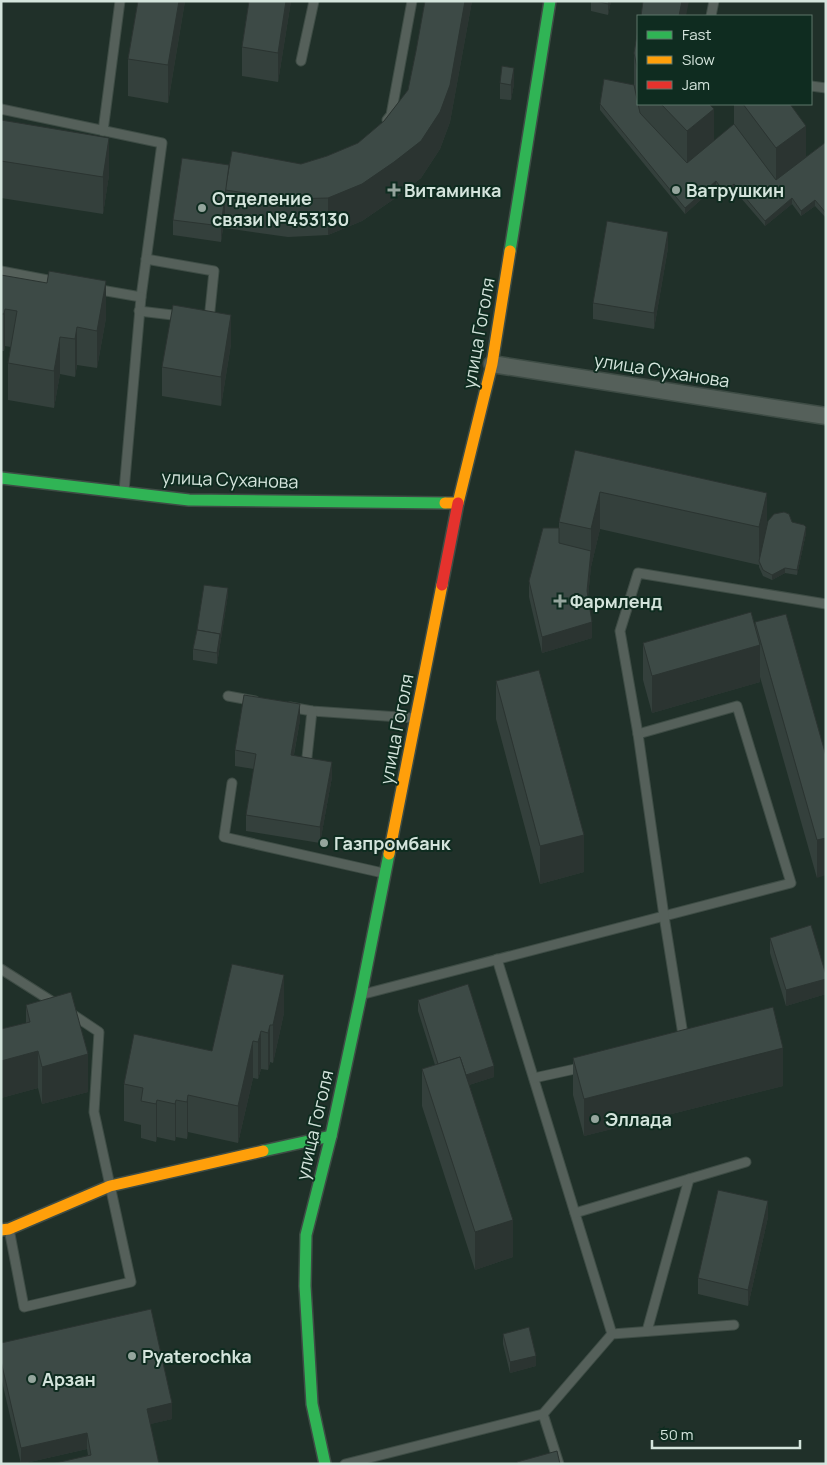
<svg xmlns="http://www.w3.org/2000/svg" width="827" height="1465" viewBox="0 0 827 1465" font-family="Manrope,sans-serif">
  <rect width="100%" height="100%" fill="#203029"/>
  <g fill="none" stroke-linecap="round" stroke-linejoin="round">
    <defs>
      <g id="lane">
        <polyline points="711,16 714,1"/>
        <polyline points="301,61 314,1"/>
        <polyline points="811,86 826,88"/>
        <polyline points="1,109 162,143 141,297 124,491"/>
        <polyline points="387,120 391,115 412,1"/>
        <polyline points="103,131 120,1"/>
        <polyline points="146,259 214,271 209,320 207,320"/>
        <polyline points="1,271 58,282"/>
        <polyline points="95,289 141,297"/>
        <polyline points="139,311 181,316"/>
        <polyline points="228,696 255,701"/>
        <polyline points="290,707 312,711 414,718"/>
        <polyline points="307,757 312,711"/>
        <polyline points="232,783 224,837 383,873"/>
        <polyline points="497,959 612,1334"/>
        <polyline points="1,969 56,1004"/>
        <polyline points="364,994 791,883 737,706 638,734"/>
        <polyline points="684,1041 664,916 638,734 620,631 638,573 826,604"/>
        <polyline points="534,1078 584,1067"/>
        <polyline points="575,1213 746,1162"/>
        <polyline points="9,1229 24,1307 131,1282 94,1112 99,1032 69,1012"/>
        <polyline points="647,1331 689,1179"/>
        <polyline points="543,1414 559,1464"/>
        <polyline points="345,1464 543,1414 612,1334 734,1325"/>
      </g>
      <polyline id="street" points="492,364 826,416"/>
      <g id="fast">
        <polyline points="510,251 550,1"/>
        <polyline points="1,478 189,500 445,503"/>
        <polyline points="263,1151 331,1136"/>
        <polyline points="325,1464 312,1404 305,1286 306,1235 331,1136 361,995 389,854"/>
      </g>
      <g id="slow">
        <polyline points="445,503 458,503 492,364 510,251"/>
        <polyline points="389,854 442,585"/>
        <polyline points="1,1230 9,1229 110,1186 263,1151"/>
      </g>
      <polyline id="jam" points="442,585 458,503"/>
    </defs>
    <use href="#lane" stroke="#3e4c45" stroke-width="11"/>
    <use href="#street" stroke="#3e4c45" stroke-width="19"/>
    <use href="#fast" stroke="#3e4c45" stroke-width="14"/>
    <use href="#slow" stroke="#3e4c45" stroke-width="14"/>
    <use href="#jam" stroke="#3e4c45" stroke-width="14"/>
    <use href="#lane" stroke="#55605a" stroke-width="9"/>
    <use href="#street" stroke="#55605a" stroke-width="16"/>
    <use href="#fast" stroke="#30b455" stroke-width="11"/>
    <use href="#slow" stroke="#ff9f0a" stroke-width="11"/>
    <use href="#jam" stroke="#e5322d" stroke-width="11"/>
  </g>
  <g fill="#34403c">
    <polygon points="138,1 185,1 168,103 128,96 128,59"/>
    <polygon points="249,1 291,1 278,82 242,76 242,47"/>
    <polygon points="425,1 472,1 450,122 440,149 421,178 394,199 362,221 328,235 288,237 225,228 225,214 221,242 173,235 173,220 229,165 301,164 327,156 358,143 384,121 408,90 416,51"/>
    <polygon points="591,1 611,1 608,15 591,11"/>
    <polygon points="638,29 638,104 709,104 714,141 734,124 734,104 790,104 806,157 826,142 826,218 815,206 801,216 792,204 765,226 734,190 724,197 716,186 685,214 600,110 600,104 634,85 634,53"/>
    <polygon points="500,83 514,84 511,100 500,99"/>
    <polygon points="1,120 109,175 103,214 1,198"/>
    <polygon points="668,248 654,329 593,319 593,303"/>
    <polygon points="1,275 106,318 97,368 77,365 75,377 60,374 54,408 8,400 8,363 11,347 5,346 4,351 1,351"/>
    <polygon points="231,344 221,406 162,396 162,367"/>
    <polygon points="575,450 767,525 792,522 806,533 797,575 785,573 772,580 763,576 759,567 759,562 759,565 600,529 591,567 588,597 592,638 542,653 529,597 529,581 559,528 559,522"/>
    <polygon points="228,594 217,664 193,660 193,649 197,630"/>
    <polygon points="755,622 826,756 817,878 760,677 760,682 652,713 643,680 643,643 755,628"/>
    <polygon points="496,681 584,872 540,884 496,719"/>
    <polygon points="300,720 294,755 332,777 320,843 246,831 246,815 254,769 235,766 235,750"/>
    <polygon points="770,938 826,975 826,994 786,1006 770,953"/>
    <polygon points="418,1000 494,1077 469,1085 513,1257 475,1270 422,1106 422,1069 435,1065 418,1011"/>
    <polygon points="26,1005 88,1092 42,1104 38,1088 1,1098 1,1029 26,1023"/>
    <polygon points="284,1013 273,1063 270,1062 268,1070 261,1069 258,1079 253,1078 238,1143 188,1132 187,1139 176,1137 175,1141 157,1137 156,1142 141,1138 141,1125 124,1121 124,1084 212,1051"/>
    <polygon points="573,1058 783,1086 584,1136 573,1095"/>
    <polygon points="768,1217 748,1306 698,1294 698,1278"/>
    <polygon points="503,1334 536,1366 510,1373 503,1344"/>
    <polygon points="1,1343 172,1419 150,1424 159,1464 88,1455 87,1449 21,1464 1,1377"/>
  </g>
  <g fill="#2b3431">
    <polygon points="179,1 185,1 168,103 168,65"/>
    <polygon points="286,1 291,1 278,82 278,53"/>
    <polygon points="465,1 472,1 450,122 440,149 421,178 394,199 362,221 328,235 328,198 421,141"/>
    <polygon points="609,1 611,1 608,15 608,4"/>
    <polygon points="682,1 689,1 686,16 679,16"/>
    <polygon points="514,68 514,84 511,100 511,85"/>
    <polygon points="714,109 714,146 687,168 687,131"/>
    <polygon points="806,126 806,163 776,185 776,148"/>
    <polygon points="109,138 109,175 103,214 103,177"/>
    <polygon points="716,181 716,186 685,214 685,208"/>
    <polygon points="734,184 734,190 724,197 724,192"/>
    <polygon points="225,198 225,214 221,242 221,226"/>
    <polygon points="792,198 792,204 765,226 765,221"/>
    <polygon points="815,200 815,206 801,216 801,211"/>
    <polygon points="668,232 668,248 654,329 654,313"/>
    <polygon points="106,281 106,318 97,368 97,331"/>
    <polygon points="5,309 5,346 4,351 4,314"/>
    <polygon points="231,315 231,344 221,406 221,377"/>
    <polygon points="77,327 77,365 75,377 75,339"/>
    <polygon points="60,337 60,374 54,408 54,371"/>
    <polygon points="600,492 600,529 591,567 591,529"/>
    <polygon points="767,493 767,530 759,565 759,527"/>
    <polygon points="806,527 806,533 797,575 797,570"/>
    <polygon points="591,551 591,567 587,606 587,591"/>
    <polygon points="785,568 785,573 772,580 772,575"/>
    <polygon points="228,588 228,594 217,664 217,653"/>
    <polygon points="592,622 592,638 542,653 542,637"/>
    <polygon points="760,645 760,682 652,713 652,676"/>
    <polygon points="300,704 300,720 291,770 291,755"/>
    <polygon points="332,762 332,777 320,843 320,827"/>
    <polygon points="584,835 584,872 540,884 540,846"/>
    <polygon points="826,838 826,875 817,878 817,840"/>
    <polygon points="284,975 284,1013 273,1063 273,1025"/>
    <polygon points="826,979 826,994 786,1006 786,990"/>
    <polygon points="270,1025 270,1062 268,1070 268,1033"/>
    <polygon points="261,1031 261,1069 258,1079 258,1042"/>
    <polygon points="253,1041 253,1078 238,1143 238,1106"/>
    <polygon points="783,1048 783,1086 584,1136 584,1099"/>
    <polygon points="38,1051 38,1088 1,1098 1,1061"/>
    <polygon points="88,1054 88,1092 42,1104 42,1067"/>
    <polygon points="494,1066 494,1077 444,1093 444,1083"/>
    <polygon points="188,1095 188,1132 187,1139 187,1102"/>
    <polygon points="157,1100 157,1137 156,1142 156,1104"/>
    <polygon points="176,1100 176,1137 175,1141 175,1104"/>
    <polygon points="768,1201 768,1217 748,1306 748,1290"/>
    <polygon points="513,1220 513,1257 475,1270 475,1232"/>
    <polygon points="536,1356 536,1366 510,1373 510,1362"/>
    <polygon points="172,1403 172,1419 147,1425 147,1409"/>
    <polygon points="87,1433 87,1449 21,1464 21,1448"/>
  </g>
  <g fill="#3d4a46" stroke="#2b3431">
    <polygon points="138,1 179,1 168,65 128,59"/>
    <polygon points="249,1 286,1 278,53 242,47"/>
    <polygon points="425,1 465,1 450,85 440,112 421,141 394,162 362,184 328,198 288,199 225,190 232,151 301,164 327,156 358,143 384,121 408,90 416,51"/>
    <polygon points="596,1 609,1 608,4"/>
    <polygon points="643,1 682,1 679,16 641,16"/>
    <polygon points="638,29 638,72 634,53"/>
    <polygon points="502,66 514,68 511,85 500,83"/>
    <polygon points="604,79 634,85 640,113 687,163 734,124 776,180 826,142 826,213 815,200 801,211 792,198 765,221 734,184 724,192 716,181 685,208 600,104"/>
    <polygon points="661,104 709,104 714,109 687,131"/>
    <polygon points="743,104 790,104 806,126 776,148"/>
    <polygon points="1,120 109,138 103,177 1,161"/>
    <polygon points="182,158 229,165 221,226 173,220"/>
    <polygon points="607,221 668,232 654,313 593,303"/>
    <polygon points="49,271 106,281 97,331 77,327 75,339 60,337 54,371 8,363 17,311 5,309 4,314 1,314 1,275 47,283"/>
    <polygon points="173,305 231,315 221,377 162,367"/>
    <polygon points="575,450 767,493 759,527 600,492 591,529 559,522"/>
    <polygon points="784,512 789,514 792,522 804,525 806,527 797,570 785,568 772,575 763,570 759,561 768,521 774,514"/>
    <polygon points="543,528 559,528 559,543 591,551 587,591 592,622 542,637 529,581"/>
    <polygon points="204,585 228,588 220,639 220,634 197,630"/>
    <polygon points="751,612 760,645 652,676 643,643"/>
    <polygon points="786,614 826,756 826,838 817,840 755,622"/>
    <polygon points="197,630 220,634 217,653 193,649"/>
    <polygon points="539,670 584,835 540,846 496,681"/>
    <polygon points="244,695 300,704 291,755 332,762 320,827 246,815 256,754 235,750"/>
    <polygon points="811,925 826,975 826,979 786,990 770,938"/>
    <polygon points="232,964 284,975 273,1025 270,1025 268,1033 261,1031 258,1042 253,1041 238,1106 188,1095 187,1102 176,1100 175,1104 157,1100 156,1104 141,1101 143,1088 124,1084 134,1034 212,1051"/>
    <polygon points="468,984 494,1066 466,1075 460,1057 438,1064 418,1000"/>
    <polygon points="71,992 88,1054 42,1067 38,1051 1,1061 1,1029 30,1022 26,1005"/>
    <polygon points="773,1007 783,1048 584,1099 573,1058"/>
    <polygon points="460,1057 513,1220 475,1232 422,1069"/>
    <polygon points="718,1190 768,1201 748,1290 698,1278"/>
    <polygon points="151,1309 172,1403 147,1409 159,1464 51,1464 91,1455 87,1433 21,1448 1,1361 1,1343"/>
    <polygon points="529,1327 536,1356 510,1362 503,1334"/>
    <polygon points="557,1451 560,1464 518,1464 517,1462"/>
  </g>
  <g fill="#95a59d" stroke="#0f2c20" stroke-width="2">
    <path d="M391.5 182.5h5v5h5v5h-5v5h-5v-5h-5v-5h5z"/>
    <circle cx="676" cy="190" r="5"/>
    <circle cx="202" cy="208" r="5"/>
    <path d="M557.5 593.5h5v5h5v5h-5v5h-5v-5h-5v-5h5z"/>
    <circle cx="324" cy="843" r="5"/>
    <circle cx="595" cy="1119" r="5"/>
    <circle cx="132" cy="1356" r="5"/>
    <circle cx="32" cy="1379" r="5"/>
  </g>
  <g text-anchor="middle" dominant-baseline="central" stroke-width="4" stroke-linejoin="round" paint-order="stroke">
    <g font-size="18" font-weight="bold" fill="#d4e4dc" stroke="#0f2c20" text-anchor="start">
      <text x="404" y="190">Витаминка</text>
      <text x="686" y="190">Ватрушкин</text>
      <text x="212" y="198">Отделение<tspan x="212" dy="21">связи №453130</tspan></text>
      <text x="570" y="601">Фармленд</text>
      <text x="334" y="843">Газпромбанк</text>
      <text x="605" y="1119">Эллада</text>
      <text x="142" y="1356">Pyaterochka</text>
      <text x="42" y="1379">Арзан</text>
    </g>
    <g font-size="18" fill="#d4e4dc" stroke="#0f2c20">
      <text transform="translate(478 333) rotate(-80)">улица Гоголя</text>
      <text transform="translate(662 370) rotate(9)">улица Суханова</text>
      <text transform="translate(230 479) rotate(2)">улица Суханова</text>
      <text transform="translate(396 729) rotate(-79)">улица Гоголя</text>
      <text transform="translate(314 1125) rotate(-77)">улица Гоголя</text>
    </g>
  </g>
  <rect width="827" height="1465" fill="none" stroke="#d4e4dc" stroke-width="5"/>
  <rect x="637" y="15" width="175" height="90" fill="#0f2c20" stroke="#5e766b"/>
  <rect x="647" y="31" width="25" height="8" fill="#30b455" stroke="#5e766b"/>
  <text x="682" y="40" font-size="15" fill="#d4e4dc">Fast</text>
  <rect x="647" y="56" width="25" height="8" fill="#ff9f0a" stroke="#5e766b"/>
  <text x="682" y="65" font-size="15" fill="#d4e4dc">Slow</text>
  <rect x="647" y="81" width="25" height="8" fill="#e5322d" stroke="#5e766b"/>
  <text x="682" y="90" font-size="15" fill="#d4e4dc">Jam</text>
  <path d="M652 1440v8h148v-8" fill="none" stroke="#d4e4dc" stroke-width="2.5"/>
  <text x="660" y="1440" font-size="15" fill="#d4e4dc" stroke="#0f2c20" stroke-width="4" paint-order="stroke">50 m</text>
</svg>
